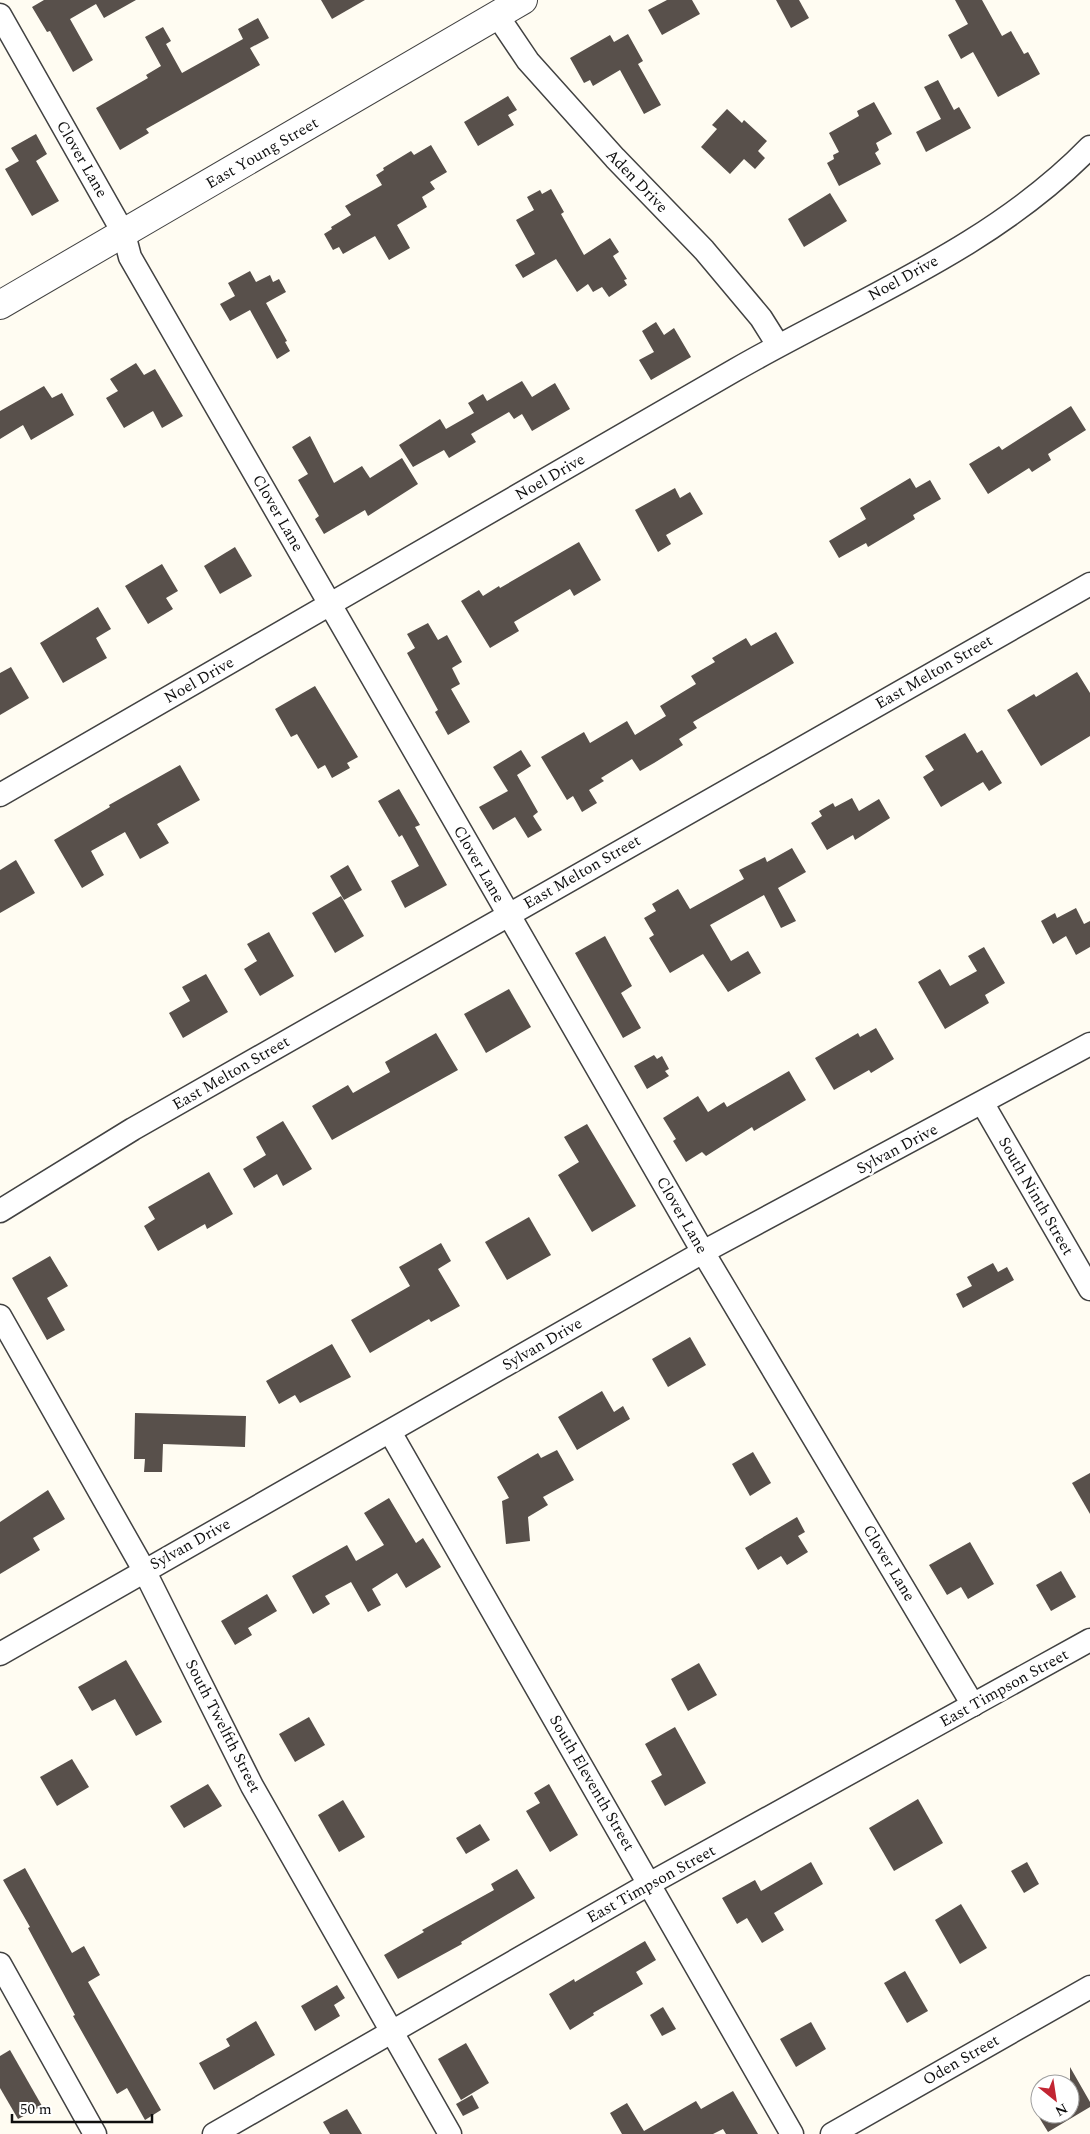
<svg xmlns="http://www.w3.org/2000/svg" width="1090" height="2134" viewBox="0 0 1090 2134" font-family="Spectral,serif">
  <rect width="100%" height="100%" fill="#fffcf2"/>
  <g fill="#58504b">
    <polygon points="44,0 136,0 104,18 96,4 70,19 93,60 73,72 50,31 47,32 32,7"/>
    <polygon points="321,0 365,0 332,19"/>
    <polygon points="667,0 692,0 700,14 662,35 648,10"/>
    <polygon points="776,0 799,0 809,18 791,28"/>
    <polygon points="955,0 982,0 1002,36 1011,31 1024,54 1028,52 1040,74 998,97 973,52 961,59 948,35 968,24"/>
    <polygon points="258,18 269,38 250,48 260,65 146,129 149,133 120,150 96,108 148,78 146,75 161,66 145,37 163,27 171,41 166,44 182,73 243,39 238,29"/>
    <polygon points="628,34 643,61 638,64 661,105 644,114 620,70 593,86 590,80 584,83 570,58 610,35 614,42"/>
    <polygon points="938,80 954,110 959,107 971,128 926,152 916,132 941,119 924,87"/>
    <polygon points="508,96 517,110 508,115 514,125 478,146 464,122"/>
    <polygon points="874,102 892,134 876,143 879,150 875,153 881,164 839,186 827,163 834,159 833,155 839,152 829,133 859,116 857,111"/>
    <polygon points="727,109 742,123 744,120 767,141 758,151 765,158 755,169 744,159 730,174 701,147 717,129 712,125"/>
    <polygon points="36,134 47,154 36,161 59,201 32,216 5,169 19,161 11,148"/>
    <polygon points="431,145 447,172 430,182 435,189 422,197 427,207 397,225 410,248 389,260 375,236 343,254 339,247 333,250 324,234 332,229 331,227 351,215 345,206 382,185 376,175 384,170 383,168 411,151 414,155"/>
    <polygon points="551,189 564,212 561,214 584,255 610,238 619,252 613,256 627,279 624,280 627,285 609,297 602,287 593,292 588,284 577,292 556,259 523,278 515,265 535,254 516,220 534,210 527,197 540,190 542,194"/>
    <polygon points="830,193 847,221 804,247 788,219"/>
    <polygon points="250,271 256,282 270,275 273,282 279,279 286,292 266,303 287,341 285,342 290,351 277,359 250,310 230,321 220,304 235,296 228,283"/>
    <polygon points="656,322 664,335 674,328 691,357 651,380 639,360 654,352 642,331"/>
    <polygon points="136,363 144,375 155,369 183,416 162,428 153,411 124,428 106,398 118,391 110,379"/>
    <polygon points="522,381 532,397 555,383 570,409 532,431 522,414 514,419 509,412 471,434 476,442 449,458 444,450 413,467 399,445 440,419 446,429 474,413 468,403 483,394 487,401"/>
    <polygon points="44,386 52,398 62,393 74,415 31,440 23,425 0,439 0,411"/>
    <polygon points="1071,406 1086,430 1048,454 1051,460 1032,472 1029,468 988,494 969,464 999,446 1002,450"/>
    <polygon points="310,436 334,483 362,466 370,478 402,458 418,484 368,516 365,510 324,534 315,519 319,516 298,480 308,474 292,447"/>
    <polygon points="910,478 916,488 930,480 941,499 913,515 915,519 868,547 866,543 839,558 829,541 866,519 860,508"/>
    <polygon points="675,488 680,498 690,492 703,514 666,535 671,544 658,552 635,510"/>
    <polygon points="579,542 601,580 574,596 570,589 514,622 519,631 490,648 461,601 479,590 483,596 499,586 500,588"/>
    <polygon points="235,547 252,576 220,594 204,566"/>
    <polygon points="162,564 178,591 166,598 173,609 148,624 125,586"/>
    <polygon points="98,607 111,629 96,638 107,658 63,683 40,643"/>
    <polygon points="428,623 438,640 447,635 462,662 452,668 460,684 451,689 470,722 448,735 435,712 438,710 407,653 415,648 407,634"/>
    <polygon points="776,632 794,663 693,722 697,728 679,739 683,745 654,763 640,771 632,759 601,778 604,781 589,790 597,803 582,812 573,796 567,800 541,757 584,732 590,743 627,721 635,735 666,716 660,706 696,684 691,676 715,662 712,658 746,638 751,646"/>
    <polygon points="11,667 29,698 0,715 0,673"/>
    <polygon points="1077,672 1090,693 1090,736 1041,766 1007,710 1034,694 1036,697"/>
    <polygon points="315,686 358,757 347,763 350,768 332,778 325,765 318,769 297,734 291,737 275,709"/>
    <polygon points="965,733 977,753 982,750 1002,783 989,791 983,782 941,807 923,777 934,770 925,756"/>
    <polygon points="521,750 531,766 517,775 538,812 533,816 542,830 528,838 515,817 493,830 479,807 508,791 493,767"/>
    <polygon points="180,765 200,800 157,824 169,843 140,859 125,832 91,851 104,875 82,888 54,840 110,807 109,805"/>
    <polygon points="399,789 420,825 415,827 447,885 405,908 391,881 419,866 402,835 399,837 378,801"/>
    <polygon points="852,798 859,811 879,799 890,818 855,840 853,835 827,850 811,823 822,816 819,811 833,803 835,807"/>
    <polygon points="792,848 806,872 778,888 796,921 781,928 764,895 710,925 731,961 748,951 761,973 728,992 703,954 670,973 649,938 654,935 644,918 656,911 652,904 678,889 690,909 744,879 739,870 765,857 767,862"/>
    <polygon points="16,860 35,893 0,913 0,870"/>
    <polygon points="348,865 362,890 344,900 330,876"/>
    <polygon points="341,896 364,936 335,953 312,913"/>
    <polygon points="1076,908 1084,924 1090,921 1090,947 1076,955 1066,936 1053,944 1041,921 1055,913 1057,918"/>
    <polygon points="269,932 294,976 260,996 244,969 257,961 247,944"/>
    <polygon points="605,936 632,986 621,993 641,1028 623,1038 575,953"/>
    <polygon points="984,947 1005,983 985,995 989,1003 945,1029 918,982 940,969 950,986 977,971 968,956"/>
    <polygon points="206,974 228,1012 183,1038 169,1013 190,1001 182,987"/>
    <polygon points="509,989 531,1027 486,1053 464,1014"/>
    <polygon points="876,1028 894,1059 871,1073 869,1070 834,1090 815,1058 858,1033 860,1037"/>
    <polygon points="436,1033 458,1070 332,1140 312,1106 348,1085 353,1093 390,1072 385,1062"/>
    <polygon points="654,1055 657,1059 662,1056 669,1069 665,1071 669,1076 647,1089 634,1066"/>
    <polygon points="789,1071 806,1100 754,1131 752,1127 706,1156 702,1152 686,1162 673,1141 676,1139 663,1118 698,1096 708,1112 724,1102 727,1107"/>
    <polygon points="283,1121 312,1169 283,1186 277,1174 254,1188 243,1169 266,1155 256,1137"/>
    <polygon points="587,1124 636,1206 592,1232 558,1175 579,1162 564,1137"/>
    <polygon points="209,1172 233,1214 207,1229 205,1224 158,1251 144,1226 155,1219 148,1207"/>
    <polygon points="529,1217 551,1255 507,1280 485,1242"/>
    <polygon points="441,1243 451,1261 438,1269 460,1306 431,1322 429,1319 370,1353 351,1320 410,1286 399,1267"/>
    <polygon points="50,1256 68,1286 47,1298 65,1330 47,1340 12,1278"/>
    <polygon points="993,1263 998,1272 1007,1267 1014,1280 963,1308 956,1294 972,1286 967,1277"/>
    <polygon points="690,1337 706,1365 668,1387 652,1359"/>
    <polygon points="332,1344 351,1377 300,1403 295,1395 279,1404 266,1381"/>
    <polygon points="602,1391 614,1412 623,1406 630,1419 577,1450 558,1417"/>
    <polygon points="135,1413 246,1416 245,1447 163,1444 162,1472 144,1472 145,1459 134,1459"/>
    <polygon points="557,1450 574,1480 543,1497 548,1505 528,1517 530,1541 506,1544 502,1501 509,1498 497,1477 538,1453 541,1458"/>
    <polygon points="753,1452 771,1483 750,1496 732,1464"/>
    <polygon points="1090,1473 1090,1514 1072,1483"/>
    <polygon points="48,1490 65,1519 33,1538 40,1550 0,1574 0,1522"/>
    <polygon points="389,1498 416,1543 423,1538 441,1567 406,1588 397,1573 372,1589 381,1605 368,1612 351,1582 325,1596 330,1604 313,1614 292,1576 347,1545 356,1561 384,1545 364,1513"/>
    <polygon points="797,1517 805,1532 798,1536 808,1552 787,1565 781,1556 758,1570 745,1548"/>
    <polygon points="970,1542 994,1584 968,1599 961,1587 947,1595 929,1565"/>
    <polygon points="1061,1571 1076,1597 1051,1611 1036,1585"/>
    <polygon points="267,1594 277,1611 248,1628 252,1635 235,1645 221,1621"/>
    <polygon points="126,1660 162,1722 136,1736 115,1699 92,1711 78,1687"/>
    <polygon points="699,1663 717,1695 688,1711 671,1679"/>
    <polygon points="309,1717 325,1745 295,1762 279,1734"/>
    <polygon points="675,1727 706,1783 665,1806 651,1781 662,1775 645,1744"/>
    <polygon points="72,1759 89,1787 57,1806 40,1777"/>
    <polygon points="208,1784 222,1806 184,1828 170,1806"/>
    <polygon points="549,1784 578,1835 550,1852 526,1811 540,1803 534,1793"/>
    <polygon points="918,1799 943,1843 894,1871 869,1828"/>
    <polygon points="343,1800 365,1837 339,1852 318,1815"/>
    <polygon points="480,1824 490,1840 466,1854 456,1838"/>
    <polygon points="811,1862 823,1884 774,1913 784,1930 762,1943 747,1918 737,1924 722,1898 755,1880 761,1891"/>
    <polygon points="1027,1862 1039,1884 1024,1893 1011,1871"/>
    <polygon points="25,1868 72,1953 84,1946 100,1975 88,1982 161,2110 145,2120 127,2088 117,2094 73,2016 75,2015 28,1928 30,1927 3,1880"/>
    <polygon points="517,1869 535,1898 461,1942 462,1944 398,1979 384,1955 424,1932 422,1930 494,1890 491,1884"/>
    <polygon points="961,1904 987,1948 960,1964 935,1920"/>
    <polygon points="645,1941 656,1960 636,1972 643,1984 593,2013 594,2015 570,2030 549,1994 574,1979 575,1982"/>
    <polygon points="905,1971 928,2011 907,2023 884,1983"/>
    <polygon points="337,1985 345,1998 334,2005 340,2016 315,2031 301,2006"/>
    <polygon points="663,2007 676,2029 662,2036 650,2015"/>
    <polygon points="256,2021 275,2055 214,2090 199,2063 230,2046 226,2039"/>
    <polygon points="811,2022 826,2049 796,2067 780,2039"/>
    <polygon points="466,2043 489,2083 461,2100 438,2059"/>
    <polygon points="10,2050 42,2106 18,2119 0,2088 0,2056"/>
    <polygon points="1070,2067 1090,2102 1090,2107 1048,2132 1037,2114 1070,2114"/>
    <polygon points="733,2091 758,2134 726,2134 723,2129 713,2134 622,2134 610,2113 627,2103 644,2131 696,2101 701,2109"/>
    <polygon points="472,2095 479,2108 463,2116 456,2104"/>
    <polygon points="347,2109 362,2134 330,2134 323,2122"/>
  </g>
  <g fill="none" stroke-linecap="round" stroke-linejoin="round">
    <defs>
      <g id="minor">
        <polyline points="0,15 124,234 130,257 703,1252 973,1705"/>
        <polyline points="497,15 528,61 615,158 704,250 761,318 778,345"/>
        <path d="M0 795C245 653 490 512 735 370 855 301 992 248 1090 147"/>
        <polyline points="983,1104 1090,1289"/>
        <polyline points="0,1211 133,1129 1090,584"/>
        <polyline points="0,1316 144,1570 252,1786 450,2134"/>
        <polyline points="390,1432 792,2134"/>
        <polyline points="0,1654 703,1252 1090,1044"/>
        <polyline points="0,1964 95,2134"/>
        <polyline points="214,2134 649,1884 1090,1640"/>
        <polyline points="832,2134 1090,1987"/>
      </g>
      <polyline id="tertiary" points="0,305 523,0"/>
    </defs>
    <use href="#minor" stroke="#424242" stroke-width="25"/>
    <use href="#tertiary" stroke="#424242" stroke-width="30"/>
    <use href="#minor" stroke="#fff" stroke-width="22"/>
    <use href="#tertiary" stroke="#fff" stroke-width="28"/>
  </g>
  <g text-anchor="middle" dominant-baseline="central" stroke-width="5" stroke-linejoin="round" paint-order="stroke">
    <g font-size="16" fill="#0f0f0f" stroke="#fff">
      <text transform="translate(262 153) rotate(-30)">East Young Street</text>
      <text transform="translate(82 159) rotate(60)">Clover Lane</text>
      <text transform="translate(637 181) rotate(46)">Aden Drive</text>
      <text transform="translate(903 278) rotate(-29)">Noel Drive</text>
      <text transform="translate(550 477) rotate(-30)">Noel Drive</text>
      <text transform="translate(278 513) rotate(60)">Clover Lane</text>
      <text transform="translate(934 672) rotate(-30)">East Melton Street</text>
      <text transform="translate(199 680) rotate(-30)">Noel Drive</text>
      <text transform="translate(479 864) rotate(60)">Clover Lane</text>
      <text transform="translate(582 872) rotate(-30)">East Melton Street</text>
      <text transform="translate(231 1073) rotate(-30)">East Melton Street</text>
      <text transform="translate(897 1149) rotate(-28)">Sylvan Drive</text>
      <text transform="translate(1036 1196) rotate(60)">South Ninth Street</text>
      <text transform="translate(682 1215) rotate(60)">Clover Lane</text>
      <text transform="translate(542 1344) rotate(-30)">Sylvan Drive</text>
      <text transform="translate(190 1544) rotate(-29)">Sylvan Drive</text>
      <text transform="translate(889 1563) rotate(59)">Clover Lane</text>
      <text transform="translate(1004 1688) rotate(-29)">East Timpson Street</text>
      <text transform="translate(223 1726) rotate(63)">South Twelfth Street</text>
      <text transform="translate(592 1783) rotate(60)">South Eleventh Street</text>
      <text transform="translate(651 1884) rotate(-29)">East Timpson Street</text>
      <text transform="translate(961 2060) rotate(-30)">Oden Street</text>
    </g>
  </g>
  <g transform="translate(1055 2099) rotate(150)"><circle r="24" fill="#ffffff" stroke="#9f9f9f"/>
  <path d="M0-4L9 19L0 12L-9 19Z" fill="#c22532"/>
  <text y="-8" font-size="14" font-weight="bold" text-anchor="middle" fill="#0f0f0f">N</text>
  </g>
  <path d="M12 2114v8h140v-8" fill="none" stroke="#0f0f0f" stroke-width="2.5"/>
  <text x="20" y="2114" font-size="15" fill="#0f0f0f" stroke="#ffffff" stroke-width="4" paint-order="stroke">50 m</text>
</svg>
